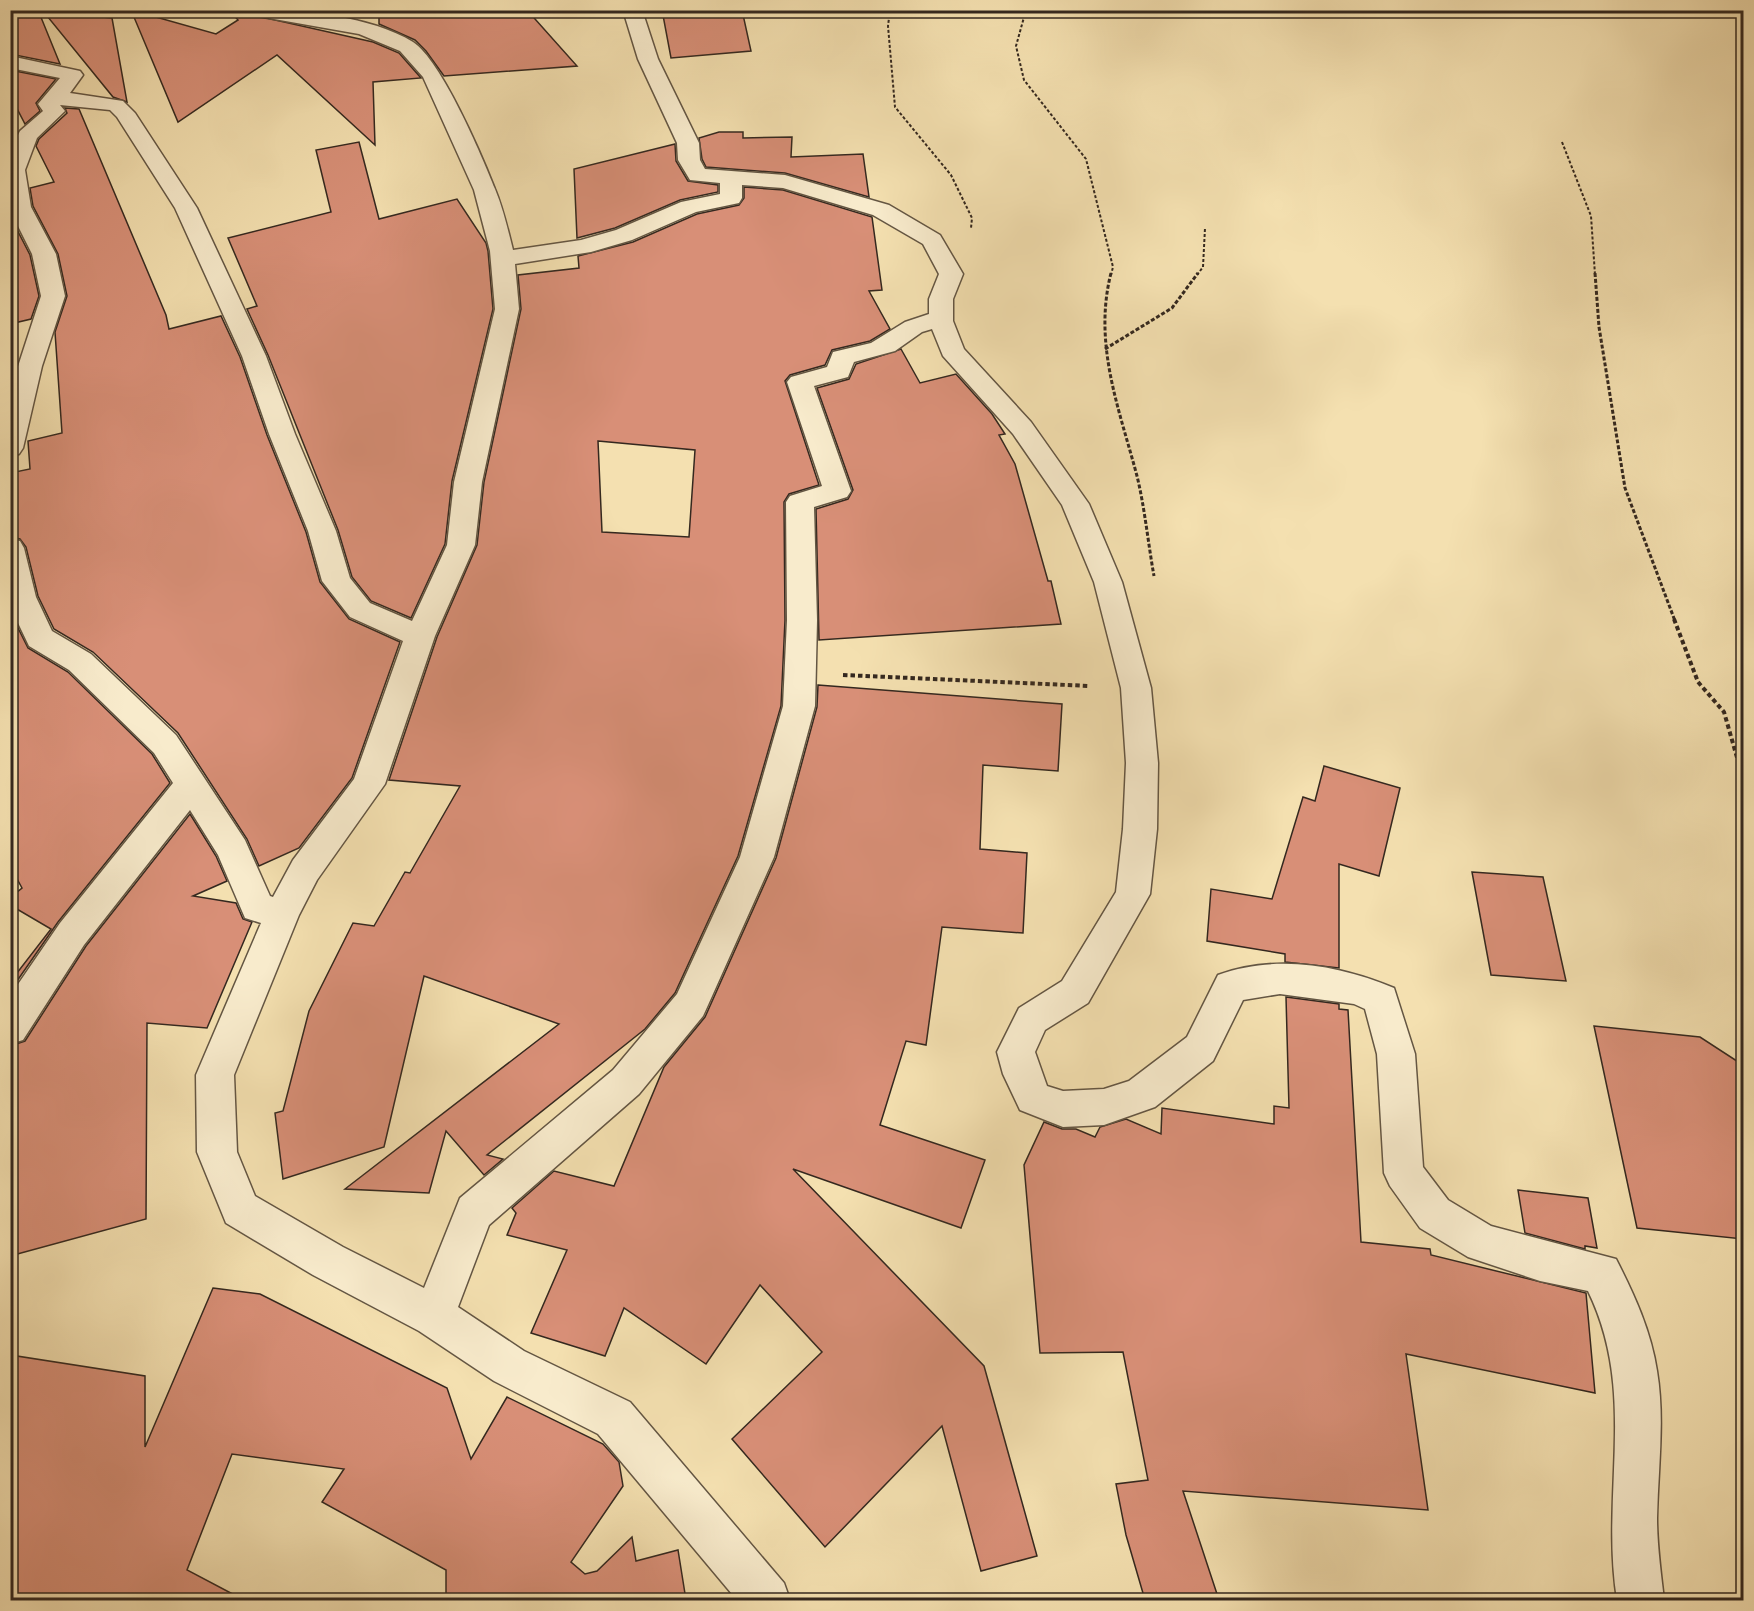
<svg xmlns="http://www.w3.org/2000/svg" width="1754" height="1611" viewBox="0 0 1754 1611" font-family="Vollkorn,serif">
  <rect width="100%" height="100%" fill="#f4e0b0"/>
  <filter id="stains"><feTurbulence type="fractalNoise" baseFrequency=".00333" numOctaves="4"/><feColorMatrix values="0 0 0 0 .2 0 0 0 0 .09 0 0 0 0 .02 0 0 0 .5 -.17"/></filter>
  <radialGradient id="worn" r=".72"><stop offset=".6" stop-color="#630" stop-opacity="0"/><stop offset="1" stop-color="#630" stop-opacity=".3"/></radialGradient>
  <g fill="#d88f77" stroke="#34281f" stroke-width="1.5" fill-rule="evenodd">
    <polygon points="10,10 38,10 60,64 10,54"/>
    <polygon points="131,10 216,34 238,20 229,10 231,10 373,42 399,53 421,78 373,82 375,145 277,55 178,122"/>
    <polygon points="379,10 527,10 577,66 444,76 426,51 415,40 379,24"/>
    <polygon points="662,10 742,10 751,51 671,58"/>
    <polygon points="43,11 112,18 127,102 113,97"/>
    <polygon points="10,70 56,79 36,103 40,111 25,124 10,95"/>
    <polygon points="65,108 79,109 166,315 169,329 221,316 240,357 267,435 306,532 320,582 349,619 400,642 352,778 299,848 259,866 247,839 178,733 93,652 54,629 38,596 26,547 20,539 10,537 10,473 30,469 28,441 62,433 55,332 67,296 58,254 33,206 30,188 54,182 36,146 39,139 67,113"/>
    <polygon points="719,132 743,132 743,138 792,137 791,157 863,154 869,197 785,173 706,167 702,159 699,138"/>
    <polygon points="359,142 379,219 457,199 486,243 488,251 493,309 452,481 445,544 411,618 371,601 352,577 338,530 268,355 247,309 257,306 228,238 331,212 316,150"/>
    <polygon points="675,144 676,161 688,181 718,185 718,192 680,200 615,228 577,238 574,169"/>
    <path d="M744 187 783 190 872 217 882 290 869 291 890 329 870 341 832 350 825 365 790 375 785 381 819 485 789 494 784 502 785 620 781 706 738 856 675 993 645 1029 487 1155 503 1159 484 1175 446 1131 429 1193 345 1189 559 1024 424 976 384 1147 283 1179 275 1113 283 1111 309 1011 353 923 374 926 405 872 410 873 460 786 389 780 437 637 477 545 484 482 521 309 518 275 579 268 578 256 633 242 697 214 739 205 744 198ZM598 441 695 450 689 537 602 532Z"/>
    <polygon points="10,216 30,255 39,296 31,319 10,324"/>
    <polygon points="901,349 920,383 956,374 992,414 1005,434 999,435 1015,464 1048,581 1051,581 1061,624 819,640 816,509 848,499 853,490 817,388 849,379 856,364"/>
    <polygon points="10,612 28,648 68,672 152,754 170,783 58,922 10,991 10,982 51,929 10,905 10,898 22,888 10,866"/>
    <polygon points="818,685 1062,704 1058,771 983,765 980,849 1027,853 1023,933 942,927 926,1045 906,1041 880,1125 985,1160 961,1228 793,1169 984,1366 1037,1556 981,1571 942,1426 825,1547 732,1439 822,1352 760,1285 706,1364 624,1308 605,1356 531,1333 567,1250 507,1235 516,1213 512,1208 554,1171 614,1186 664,1067 705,1017 776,858 817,707"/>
    <polygon points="1324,766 1400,788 1379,876 1339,864 1339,968 1285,962 1285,954 1207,941 1211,889 1272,899 1303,797 1315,801"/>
    <polygon points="190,814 216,856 227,881 193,896 236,903 243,919 252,922 207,1028 147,1023 146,1219 10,1256 10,1046 25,1041 86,946"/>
    <polygon points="1472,872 1543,877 1566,981 1491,975"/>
    <polygon points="1286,997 1339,1004 1339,1009 1348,1010 1361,1242 1430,1249 1431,1255 1586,1293 1595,1393 1406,1354 1428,1510 1183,1491 1219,1600 1145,1600 1126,1535 1116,1484 1148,1480 1123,1352 1040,1353 1024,1165 1044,1122 1062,1129 1076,1129 1095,1137 1100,1127 1126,1119 1161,1134 1162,1108 1274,1124 1274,1106 1289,1108"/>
    <polygon points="1594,1026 1700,1037 1743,1065 1743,1239 1637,1228"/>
    <polygon points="1518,1190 1588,1198 1597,1248 1585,1246 1585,1249 1525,1233"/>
    <polygon points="213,1288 260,1294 447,1388 471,1459 507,1397 603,1444 619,1462 623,1486 571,1562 585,1574 597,1571 632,1537 636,1561 678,1550 686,1600 446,1600 446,1570 322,1502 344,1469 232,1454 187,1570 244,1600 10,1600 10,1355 145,1376 145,1447"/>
  </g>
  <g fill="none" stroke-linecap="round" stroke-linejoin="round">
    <defs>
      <path id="minor" d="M248 10C298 10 369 15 413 42 441 60 482 156 495 189 503 208 508 230 513 250L581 240 616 230 681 202 720 194V183L690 180 678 160 677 143 638 59 623 10H642L658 59 699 143 700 160 705 169 785 175 889 205 940 235 963 274 953 299V321L964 349 1031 422 1089 504 1122 582 1151 688 1158 763 1157 829 1150 894 1088 1003 1045 1030 1035 1052 1047 1086 1063 1091 1104 1089 1129 1081 1187 1037 1218 975C1275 954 1339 965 1394 988L1415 1054 1423 1167 1448 1200 1491 1226 1616 1259C1634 1294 1651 1331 1657 1371 1665 1419 1658 1469 1657 1518 1657 1546 1661 1573 1664 1600H1617C1600 1493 1638 1393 1588 1291L1540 1281 1468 1257 1420 1228 1390 1186 1384 1173 1377 1054 1365 1009 1354 1004 1280 994 1243 1000 1213 1061 1155 1107 1104 1125 1063 1127 1020 1110 1003 1074 997 1052 1019 1008 1062 981 1116 892 1123 829 1126 763 1121 688 1094 582 1062 505 1013 434 943 356 932 329 922 332 895 351 854 362 848 377 814 386 851 491 847 497 814 507 817 620 815 706 774 857 708 1005 703 1016 639 1094 489 1225 458 1307 524 1351 630 1402 784 1583 790 1600H737L598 1434 494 1381 419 1331 313 1275 226 1223 197 1152 196 1075 261 923 245 918 218 855 190 810 84 945 23 1040 10 1044V996L60 923 173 783 154 753 69 670 29 646 10 606V539L20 541 24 548 36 597 52 631 91 654 176 735 245 840 270 896 273 897 293 860 354 779 403 641 350 617 322 581 308 531 269 434 242 356 175 208 117 117 110 110 60 105 65 111 37 138 25 170 31 207 56 254 65 296 42 366 23 448 19 454 10 456V391L41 296 32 254 10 210V151L20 131 43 111 38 104 60 78 10 68V56L80 71 83 75 70 93 123 101 135 113 197 208 266 356 295 434 336 531 350 578 370 603 412 621 447 545 454 482 495 309 490 251 474 190 423 77 400 51 359 34 257 16ZM742 185 783 188 873 215 923 244 939 274 929 299V314L905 322 871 343 833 352 827 367 791 377 787 382 822 486 790 496 786 502 787 620 783 706 740 857 677 994 613 1070 460 1198 424 1288 343 1247 255 1196 237 1152 234 1075 299 915 317 880 385 784 435 636 475 545 482 482 519 309 515 264 591 252 632 240 696 212 739 203 742 198Z"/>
    </defs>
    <use href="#minor" stroke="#645643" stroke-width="3"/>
    <g stroke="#34281f" stroke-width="2" stroke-dasharray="3 2" stroke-linecap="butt">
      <polyline points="890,10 888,26 895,107 951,175 972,218 971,228"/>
      <polyline points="1026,10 1016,46 1024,80 1086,159 1113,267 1111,275"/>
      <polyline points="1562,142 1591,216 1595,275"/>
      <polyline points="1197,275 1203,267 1205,228"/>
    </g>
    <g stroke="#34281f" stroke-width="3" stroke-dasharray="4 2" stroke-linecap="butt">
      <path d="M1111 273C1093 344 1119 408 1137 476 1145 509 1148 543 1154 576"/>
      <polyline points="1595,273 1599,327 1625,488 1675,621"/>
      <polyline points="1105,349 1172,308 1198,273"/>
    </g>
    <g stroke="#34281f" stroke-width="4" stroke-dasharray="4.5 3" stroke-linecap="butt">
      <polyline points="1674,619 1698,682 1724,712 1744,782"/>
      <polyline points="843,675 1090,686"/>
    </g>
    <use href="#minor" fill="#f8ebcc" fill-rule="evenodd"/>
    <defs>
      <polyline id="rail" points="193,10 210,13 265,10"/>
    </defs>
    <use href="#rail" stroke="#34281f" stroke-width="4.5"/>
    <use href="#rail" stroke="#f8ebcc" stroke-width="3" stroke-dasharray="8" stroke-linecap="butt"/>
  </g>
  <rect width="1754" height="1611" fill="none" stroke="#f4e0b0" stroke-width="36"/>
  <rect x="12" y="12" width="1730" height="1587" fill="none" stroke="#34281f" stroke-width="3"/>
  <rect x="18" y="18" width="1718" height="1575" fill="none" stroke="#34281f" stroke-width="1.5"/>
  <rect width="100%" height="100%" filter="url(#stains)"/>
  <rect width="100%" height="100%" fill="url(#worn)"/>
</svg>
